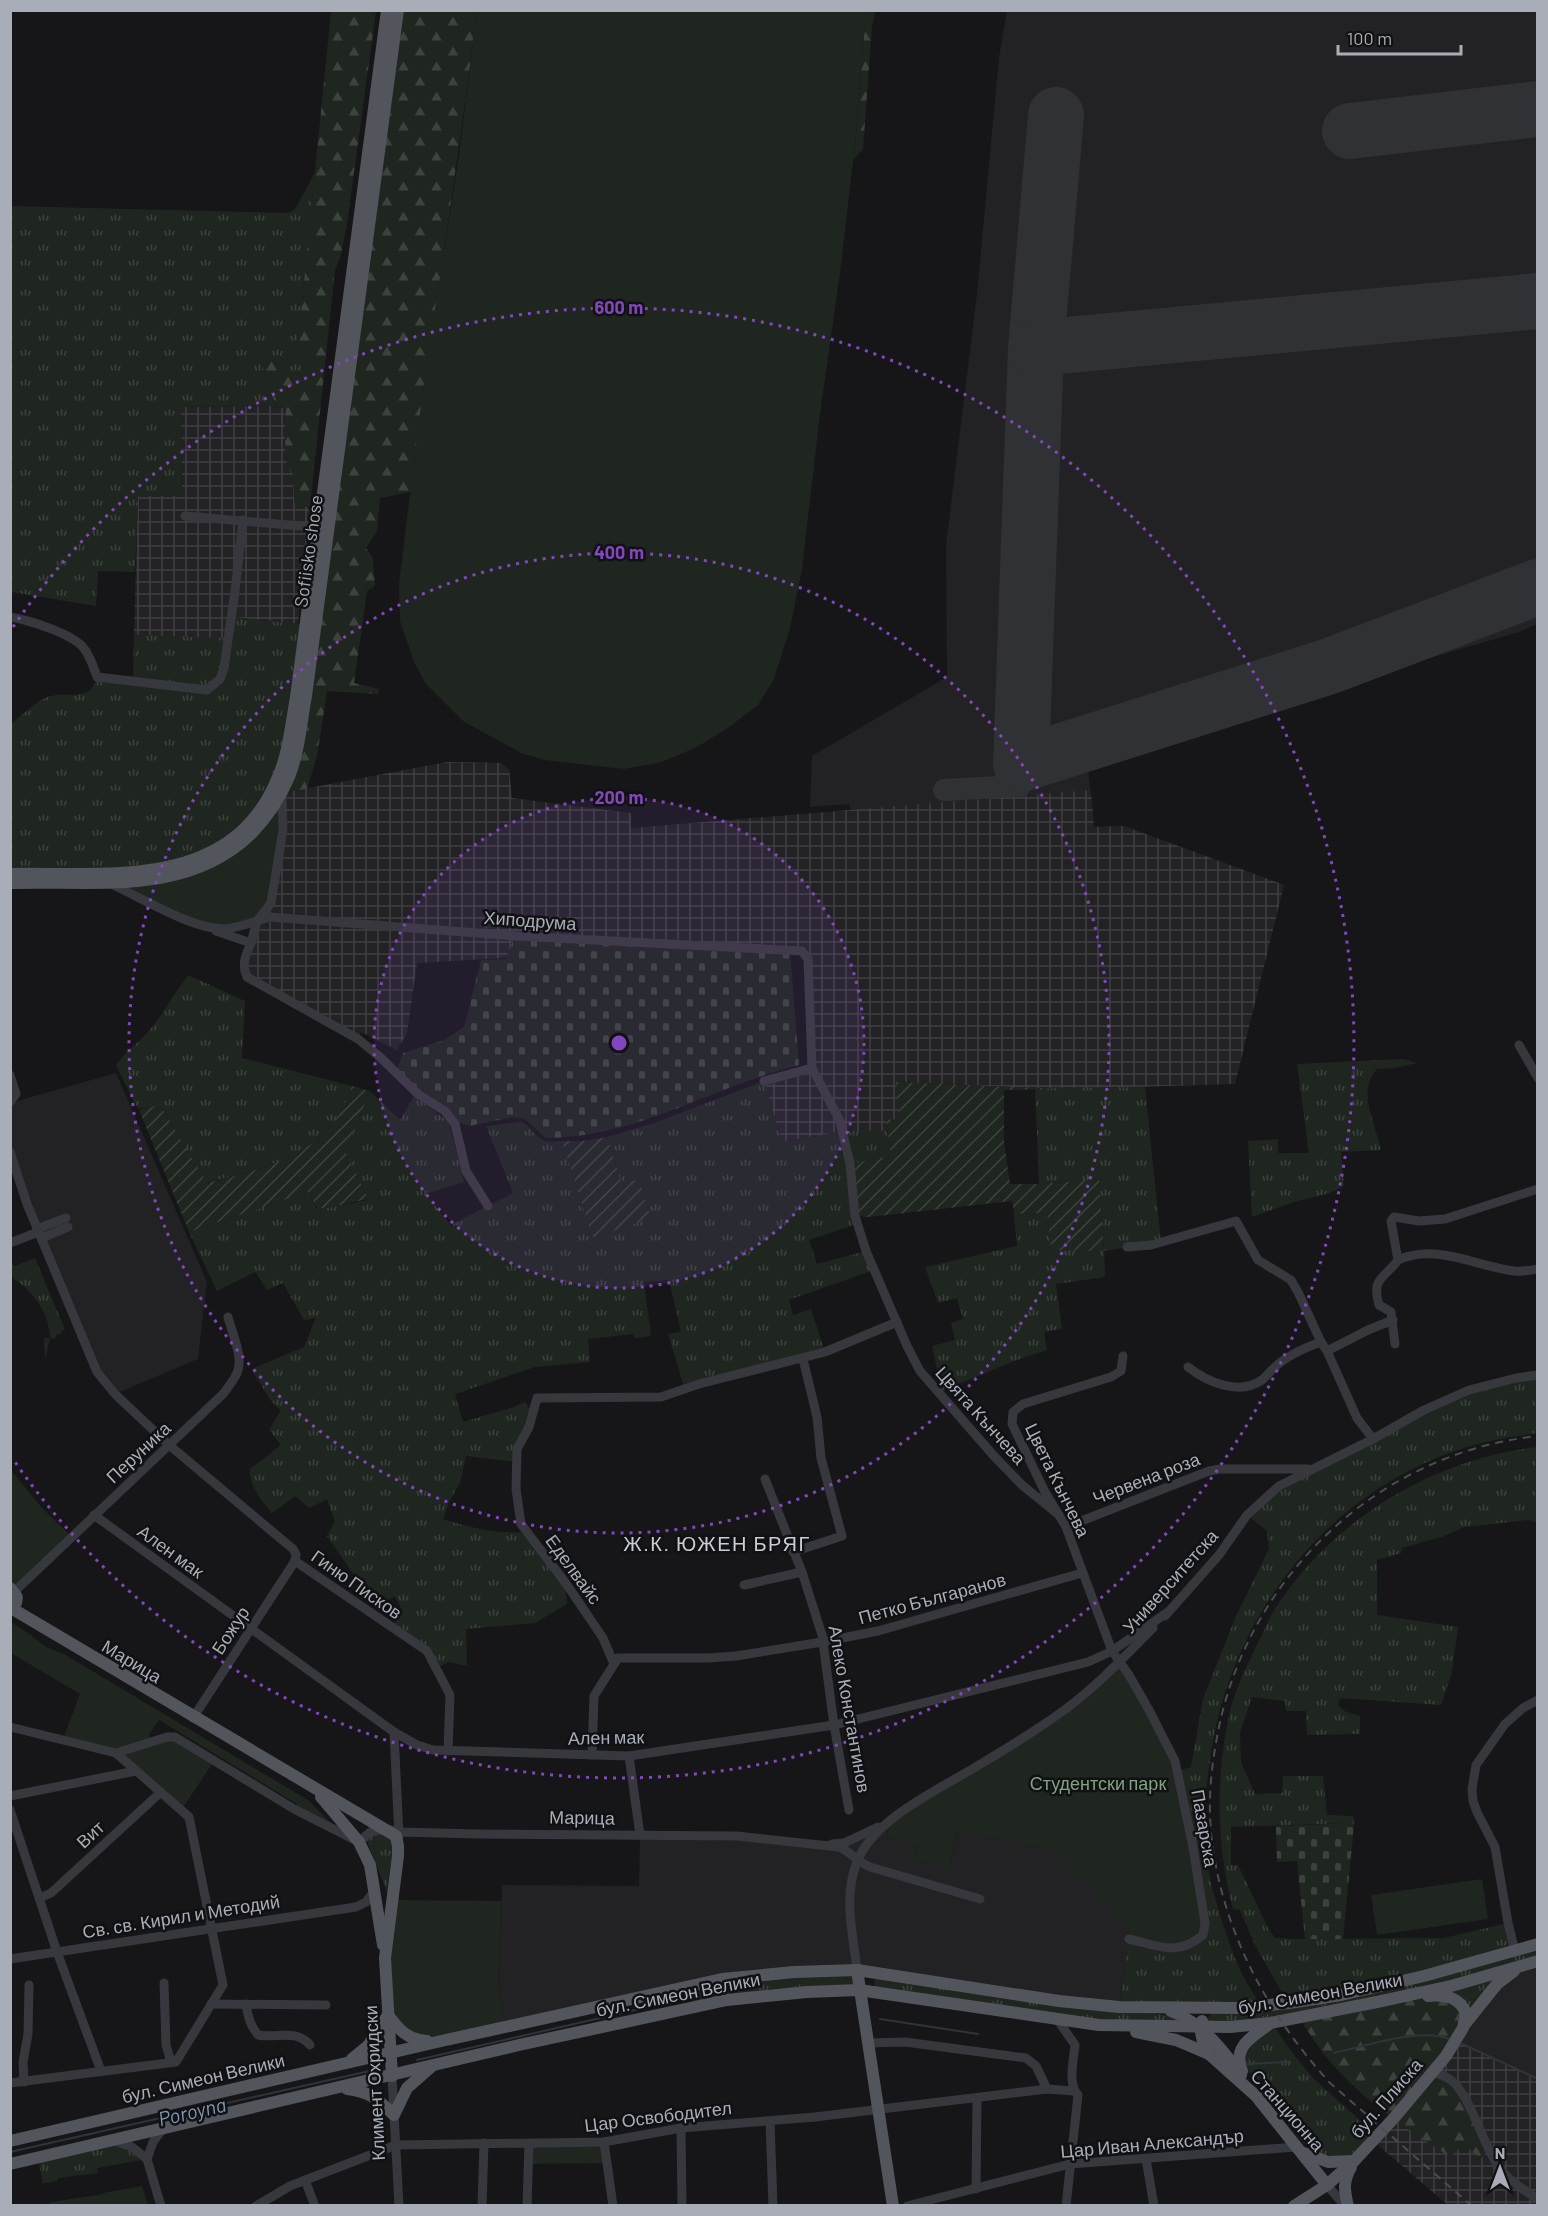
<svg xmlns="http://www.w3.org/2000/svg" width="1548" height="2216" viewBox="0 0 1548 2216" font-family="Barlow,sans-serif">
  <defs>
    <pattern id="industrial-grid" width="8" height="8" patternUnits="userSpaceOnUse" patternTransform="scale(1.5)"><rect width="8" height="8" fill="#222225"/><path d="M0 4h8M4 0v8" fill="none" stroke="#3f3f43"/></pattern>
    <pattern id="grass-tufts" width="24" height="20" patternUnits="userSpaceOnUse" patternTransform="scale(1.5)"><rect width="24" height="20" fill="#1e261f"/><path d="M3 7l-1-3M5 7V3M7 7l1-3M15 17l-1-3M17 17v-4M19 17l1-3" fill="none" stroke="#3c433d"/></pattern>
    <pattern id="forest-firs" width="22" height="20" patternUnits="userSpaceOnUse" patternTransform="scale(1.5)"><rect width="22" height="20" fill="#1e261f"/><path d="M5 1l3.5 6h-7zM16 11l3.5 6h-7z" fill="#3c433d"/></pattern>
    <pattern id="cemetery-stones" width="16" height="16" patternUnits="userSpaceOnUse" patternTransform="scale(1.5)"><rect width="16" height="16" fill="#1e261f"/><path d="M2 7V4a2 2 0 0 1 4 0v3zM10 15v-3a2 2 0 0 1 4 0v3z" fill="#3c433d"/></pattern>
    <pattern id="garden-furrows" width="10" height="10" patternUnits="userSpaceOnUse" patternTransform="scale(1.5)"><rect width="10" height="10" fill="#1e261f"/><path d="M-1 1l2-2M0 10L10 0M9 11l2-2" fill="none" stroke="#3c433d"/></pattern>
  </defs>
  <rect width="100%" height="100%" fill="#161618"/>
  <g fill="#222225">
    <polygon points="1007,11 1537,11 1537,624 1519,632 1087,758 1094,827 1124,826 1284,885 1259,980 858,848 849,804 810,807 812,756 947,677 946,545 977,294 999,57"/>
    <polygon points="116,1073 207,1282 198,1359 115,1394 97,1372 11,1153 10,1103"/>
    <polygon points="888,1822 887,1837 918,1847 915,1858 950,1868 956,1832 1057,1850 1130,1932 1119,2007 878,1972 794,1972 506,2027 498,1993 502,1885 639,1886 640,1835 825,1845"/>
    <polygon points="1537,1961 1537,2079 1456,2041 1497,1984"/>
  </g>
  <g fill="url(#industrial-grid)">
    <polygon points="276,406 286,409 285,443 287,464 293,478 295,505 310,507 298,624 232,617 228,639 134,635 138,496 182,496 181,407"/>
    <polygon points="447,762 501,763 509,769 512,798 631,813 631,828 1091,790 1094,827 1124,826 1284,885 1235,1084 1061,1089 897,1082 899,1120 886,1120 887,1131 843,1131 782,1142 764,1081 812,1068 808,959 802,951 516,936 506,958 417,963 407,1033 397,1050 361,1032 358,1039 247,977 251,943 282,793"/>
    <polygon points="1456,2041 1537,2079 1537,2205 1448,2205 1373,2141"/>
  </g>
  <g fill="url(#grass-tufts)">
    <polygon points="315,173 298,342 309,360 314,378 308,379 294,371 285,375 274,361 262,365 276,406 181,407 182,496 138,496 135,572 98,571 96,606 11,592 10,206 289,213 295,209"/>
    <path d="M232 617 306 625 279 775 238 834 172 867 11 874 10 725C21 716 32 705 45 698 64 689 91 705 97 677L133 680 134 635 228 638Z"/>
    <path d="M188 975 245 1001 242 1058 352 1086C349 1094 346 1103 341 1111 315 1159 255 1170 206 1183L161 1106 138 1109 116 1065C124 1055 130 1049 139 1041 155 1028 175 992 188 975Z"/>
    <path d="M1403 1059 1417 1063 1395 1068 1377 1069C1356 1090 1376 1126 1381 1150L1341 1152 1344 1186 1327 1194 1297 1201 1252 1217 1248 1141 1278 1139V1153H1309L1297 1064Z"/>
    <path d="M764 1081 782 1142 843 1131H887L892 1156 850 1164 857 1224 809 1240 817 1264 866 1251 874 1270 789 1300 793 1315 811 1309 825 1352 685 1390 668 1334 681 1332 669 1280 644 1282 651 1336 635 1338 633 1334 588 1339 590 1362 535 1367 455 1394 463 1422 514 1407 524 1402 534 1414 517 1462 466 1456 460 1483 449 1502 443 1519C471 1528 496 1534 526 1532L565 1582 567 1604 535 1623 466 1629 467 1666 449 1662 436 1668 427 1651 392 1628 402 1610 395 1596 385 1602 359 1582 327 1536 335 1522 327 1499 309 1508 295 1496 272 1513C262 1502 248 1484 250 1469L281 1445 269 1430 281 1410C265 1398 265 1387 253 1373L254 1368 304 1347 316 1318 304 1320 283 1283 267 1290 255 1272 217 1291 189 1232 308 1192 316 1208H327L368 1200 346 1153 370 1091 400 1120 414 1096 449 1122 464 1182 426 1194 451 1225 513 1193 486 1126 521 1122C530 1125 533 1134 541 1139 547 1143 556 1141 562 1141L593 1238 651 1218 621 1182 607 1137 654 1123Z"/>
    <polygon points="1145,1087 1161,1242 1104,1251 1105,1277 1056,1284 1062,1329 1044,1332 1047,1350 1014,1361 942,1391 932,1346 955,1340 951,1323 963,1319 957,1298 938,1303 925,1267 1017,1246 1014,1214 1047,1213 1051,1250 1104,1250 1099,1179 1039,1184 1035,1088"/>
    <path d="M35 1258 65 1330H62L61 1334H57L55 1339 50 1338 45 1360 44 1338H50C50 1312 31 1289 11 1277V1264L15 1266Z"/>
    <path d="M1537 1375V1433C1510 1437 1484 1441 1458 1450 1329 1493 1237 1610 1213 1741 1206 1780 1202 1823 1207 1863 1212 1894 1225 1933 1237 1963 1243 1978 1253 1992 1261 2006L1288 2003 1255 1945 1240 1910 1233 1909C1216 1844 1215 1774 1231 1707 1236 1689 1245 1670 1253 1653 1260 1639 1266 1625 1273 1612 1330 1521 1432 1459 1537 1447V1522L1528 1520 1464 1527 1444 1536 1402 1548 1401 1553 1377 1560V1615L1458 1627 1452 1672 1441 1705 1340 1698 1338 1705 1346 1712 1360 1716V1734L1307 1735 1306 1711H1286L1285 1701 1252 1697 1240 1732 1241 1762 1255 1794 1282 1793 1283 1776H1323L1327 1815 1353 1816 1354 1825 1348 1823 1231 1827V1865H1238L1269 1930 1275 1938 1294 1939 1444 1938 1508 1923 1515 1951 1537 1948V1955L1443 1983 1308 2013 1205 2024 1210 2015 1215 2011 1119 2007 1129 1939 1178 1771 1191 1767 1203 1699 1236 1616 1269 1549 1267 1531 1247 1515 1269 1494 1469 1390Z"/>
    <polygon points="383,1832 394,1841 387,1892 366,1839 369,1835"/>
    <polygon points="857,1970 859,1990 693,2006 689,1986"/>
    <polygon points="875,1975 1128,2013 1175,2015 1188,2024 1100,2023 874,1988"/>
    <polygon points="1493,1980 1468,2013 1446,1992"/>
    <polygon points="1275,2028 1294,2055 1314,2079 1373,2132 1353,2155 1340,2158 1319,2154 1304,2144 1249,2073 1243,2056 1250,2042"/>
    <polygon points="116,2141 147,2159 97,2168 98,2173 58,2178 57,2181 43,2183 38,2158"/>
  </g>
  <g fill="url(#forest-firs)">
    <polygon points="331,11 376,11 347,224 341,255 335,270 310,507 295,506 293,478 287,464 285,443 286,409 276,406 262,365 267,359 274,361 285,375 294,371 301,370 308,379 314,378 309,360 298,342"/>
    <path d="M398 11H477C457 171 431 331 411 492L380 498 377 531 366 548 373 558 375 586 367 591 354 683 379 689 378 694 327 691 317 756 307 789 282 793Z"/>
    <polygon points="866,11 875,11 872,27 863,149 854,159"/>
    <path d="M1439 1995 1466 2013 1434 2072 1452 2081 1488 2150 1481 2159 1463 2144 1451 2157C1407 2130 1361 2099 1328 2059 1317 2046 1308 2031 1299 2018Z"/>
  </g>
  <g fill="url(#cemetery-stones)">
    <path d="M515 936 790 951 799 1065C713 1086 637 1138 546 1138L525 1119 512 1117 470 1126 457 1122 396 1072 403 1053 444 1040 464 1027 481 960 506 959Z"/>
    <polygon points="1349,1823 1354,1825 1343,1939 1305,1939 1297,1861 1277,1862 1276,1826"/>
  </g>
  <g fill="#1e261f">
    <polygon points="477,11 866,11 855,145 840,273 820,414 802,569 790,629 773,681 758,705 728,728 697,747 662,762 624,769 544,760 521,753 463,721 426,684 414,662 400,621 399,583 425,374 459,155"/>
    <polygon points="282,793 283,812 271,903 257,921 242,926 203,927 109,883 179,875"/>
    <polygon points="10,1469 42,1508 72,1537 10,1589"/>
    <polygon points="11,1622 31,1635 46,1647 64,1654 308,1800 335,1827 294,1809 297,1804 159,1720 149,1735 151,1742 167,1737 214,1761 182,1809 116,1753 63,1739 80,1694 11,1653"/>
    <polygon points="1120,1662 1175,1761 1203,1935 1182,1948 1129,1939 1130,1932 1056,1850 956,1832 950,1869 915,1858 918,1847 887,1837 888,1822 1035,1729"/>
    <polygon points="1482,1879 1488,1919 1377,1935 1371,1895"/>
    <polygon points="397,1900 501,1901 498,1993 506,2027 419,2041 388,2015 385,1958"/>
    <polygon points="604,2142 608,2163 527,2164 529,2143"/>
    <polygon points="142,2186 148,2205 47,2205 51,2202 103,2194 103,2193"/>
  </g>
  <g fill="url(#garden-furrows)">
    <polygon points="896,1082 1061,1089 1004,1090 1004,1142 1010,1184 1039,1184 1099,1179 1104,1251 1051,1250 1047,1213 1014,1214 1012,1201 869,1217 855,1216 850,1164 891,1156 886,1120 899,1119"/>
    <path d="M352 1086 370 1091 346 1153 368 1199 327 1208H317L308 1192 189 1232 139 1110 160 1105 207 1183C255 1170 315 1159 341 1111 346 1103 349 1094 352 1086Z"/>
    <polygon points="607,1137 621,1182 639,1180 651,1218 593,1238 562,1141 583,1141"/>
  </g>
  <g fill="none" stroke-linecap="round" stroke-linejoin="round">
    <g stroke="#2c353c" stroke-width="2">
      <polyline points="682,1999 691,1998"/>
      <polyline points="880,2019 978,2034"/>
      <polyline points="1458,2042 1538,2079"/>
      <path d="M1334 2053C1366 2046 1420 2027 1450 2039"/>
      <polyline points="417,2060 670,2002"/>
      <polyline points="1246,2064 1288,2062"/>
      <polyline points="10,2152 374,2070"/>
    </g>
    <polyline stroke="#303135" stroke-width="22" points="944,790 1020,786 1021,764"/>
    <g stroke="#303135" stroke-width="56">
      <polyline points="1056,115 1036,348 1021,764 1330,666 1538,587"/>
      <polyline points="1350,131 1538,109"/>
      <polyline points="1036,348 1538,301"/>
    </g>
    <g stroke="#37383d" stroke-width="9">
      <polyline points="185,516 323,528"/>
      <path d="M10 617C29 620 69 633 82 646 90 655 93 666 97 677L207 690 220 679 224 668 235 591 243 520"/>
      <path d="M111 884C142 898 192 929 224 929 240 928 255 921 270 917L516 936 802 951 808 959 812 1068 840 1121 850 1164 855 1216 866 1251 907 1346 920 1371 993 1455 1022 1485 1059 1515"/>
      <polyline points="216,931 251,943 257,921 271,903 283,830 282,793"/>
      <path d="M251 943C246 954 241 965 247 977L358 1039 380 1057 419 1095 445 1111 455 1124 466 1171 488 1206"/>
      <polyline points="1519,1045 1538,1078"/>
      <polyline points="10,1075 16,1094 10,1102"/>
      <polyline points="764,1081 812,1068"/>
      <polyline points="10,1152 27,1204 97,1372 115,1394 169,1445 293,1549 296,1554 295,1561 427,1651 450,1695 448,1751"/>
      <polyline points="37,1229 66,1218"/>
      <polyline points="42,1238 68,1227"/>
      <polyline points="10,1243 38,1232"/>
      <polyline points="1127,1247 1151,1245 1236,1221 1258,1260 1291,1280 1299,1294 1321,1342 1327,1351 1357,1418 1373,1439"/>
      <path d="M1398 1260C1436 1243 1475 1266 1514 1271 1521 1272 1530 1270 1538 1269"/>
      <path d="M1395 1344 1391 1312 1379 1305C1371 1278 1384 1279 1398 1260L1391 1221 1394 1217 1419 1221 1445 1219 1538 1189"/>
      <polyline points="1327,1351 1368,1330 1393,1320"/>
      <path d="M1123 1356 1121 1371 1111 1377 1023 1404 1013 1412 1012 1424 1045 1492 1066 1527 1112 1651 1129 1675 1149 1710 1175 1761 1193 1847 1205 1923 1203 1935C1177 1957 1159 1946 1129 1939"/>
      <path d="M1188 1367C1207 1382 1239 1396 1262 1380 1267 1376 1270 1371 1275 1367 1288 1355 1304 1348 1321 1342"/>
      <polyline points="765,1479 802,1572 822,1635 834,1725 849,1810"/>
      <polyline points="94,1515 394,1732 417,1745 433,1750 629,1756 834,1725 1088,1662 1112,1651 1168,1612"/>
      <polyline points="1066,1527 1209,1471 1220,1469 1308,1469"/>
      <polyline points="793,1552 842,1536 821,1458 817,1417 803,1359"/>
      <polyline points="744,1585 802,1572"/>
      <path d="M15 1591 224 1393C228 1387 234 1380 237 1373 244 1358 232 1333 228 1317"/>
      <polyline points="1165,1616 1219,1555 1247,1515 1279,1486 1373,1439 1424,1410 1469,1390 1516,1378 1538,1375"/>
      <polyline points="614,1664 603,1638 565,1582 521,1524 516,1489 517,1449 529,1427 537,1398 661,1397 699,1384 825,1352 897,1322"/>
      <polyline points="193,1718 295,1561"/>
      <polyline points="10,1727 116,1753 189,1817 223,1985 176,2062 10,2083"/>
      <polyline points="394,1732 399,1837"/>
      <path d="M116 1753 167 1737H175L294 1809 359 1842 370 1832 386 1829 399 1832 477 1834 737 1836 839 1847C851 1852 858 1862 870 1867L980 1899"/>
      <polyline points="592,1755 594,1696 618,1658 708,1658 736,1656 822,1642 878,1631 1082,1573"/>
      <polyline points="629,1756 640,1835"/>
      <polyline points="10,1796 136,1771"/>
      <polyline points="10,1810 57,1952 101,2071"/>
      <polyline points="832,1844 844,1843 878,1827"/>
      <polyline points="40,1898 51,1893 161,1792"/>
      <polyline points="1515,1951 1508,1923 1495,1847 1477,1812 1473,1801 1472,1789 1476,1765 1505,1724 1523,1708 1538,1700"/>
      <polyline points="10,1959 356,1907 366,1902 375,1890"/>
      <path d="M857 1970C853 1935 843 1896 857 1862 874 1818 940 1789 979 1765 1009 1747 1039 1729 1067 1708 1099 1684 1125 1656 1153 1628"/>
      <polyline points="164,1983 166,2045 171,2062"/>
      <polyline points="211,2004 326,2005"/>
      <path d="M246 2004C248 2017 250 2025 258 2035 277 2039 295 2028 310 2045"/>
      <path d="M1057 2019 1075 2045C1074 2059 1067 2084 1078 2095L1066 2206"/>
      <polyline points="868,2043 905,2042 1026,2058 1036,2066 1047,2089"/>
      <path d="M1434 2072C1439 2074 1446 2077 1451 2080 1470 2095 1483 2144 1498 2166 1508 2180 1523 2190 1538 2199"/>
      <polyline points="392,2076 399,2206"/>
      <polyline points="24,2082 23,2062 28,2034 29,1985"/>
      <polyline points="770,2121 773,2206"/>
      <polyline points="681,2128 682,2206"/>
      <polyline points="116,2141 132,2147 147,2159 161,2206"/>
      <polyline points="604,2142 613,2206"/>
      <polyline points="147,2159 153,2142 162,2130"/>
      <polyline points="1146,2159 1154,2206"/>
      <polyline points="305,2180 315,2206"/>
      <polyline points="1327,2185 1345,2206"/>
      <polyline points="976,2189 977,2099"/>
      <polyline points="256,2206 290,2186 396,2145 604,2142 681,2128 815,2117 1047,2089 1074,2091"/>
      <polyline points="482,2206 484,2143"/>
      <polyline points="527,2206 529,2143"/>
      <polyline points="907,2206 1070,2164 1296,2147"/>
    </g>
    <g stroke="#53555c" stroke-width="12">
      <path d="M10 874C111 872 232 891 278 777 289 752 291 724 296 697L387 10"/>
      <path d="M10 883C93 880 186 897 251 834 267 818 280 798 289 777 299 752 301 723 306 696L398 10"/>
      <polyline points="10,1588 17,1597 16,1603 10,1608"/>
      <polyline points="11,1608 396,1836 398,1846 398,1856 385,1958 392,2076"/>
      <polyline points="321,1797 359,1842 370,1865 383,1945"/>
      <polyline points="857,1970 893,2206"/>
      <path d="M1171 2011C1202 2023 1222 2049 1241 2075"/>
      <polyline points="1202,2021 1200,2027 1203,2042 1209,2054 1256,2096 1327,2185"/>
      <polyline points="1465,2024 1497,1984 1514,1971"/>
      <polyline points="1136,2032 1176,2040 1209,2054"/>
      <path d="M352 2059 368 2046 388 2015C399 2030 408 2040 427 2041"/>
      <path d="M1242 2071C1232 2048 1251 2037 1268 2025"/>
      <path d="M347 2089C369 2091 379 2100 394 2115L407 2088 431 2067"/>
      <polyline points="10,2141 437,2042 722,1979 794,1972 857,1970 1059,2001 1119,2007 1239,2008 1289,2003 1341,1995 1424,1976 1538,1944"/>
      <polyline points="1304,2153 1328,2162 1354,2161"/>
      <polyline points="10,2164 519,2045 727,2000 807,1992 859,1990 1099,2025 1230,2027 1270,2023 1377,2002 1451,1986 1538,1961"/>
      <path d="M1294 2206 1327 2185 1355 2160 1394 2118 1446 2056 1463 2028 1466 2013C1459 1997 1445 1994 1428 1996"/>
      <path d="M1348 2206C1344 2190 1343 2181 1351 2167"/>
    </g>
    <path stroke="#4a4c52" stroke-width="2" stroke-dasharray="8 6" stroke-linecap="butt" d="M1472 2206 1330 2083C1268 2015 1224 1934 1212 1842 1208 1809 1210 1775 1216 1743 1242 1582 1375 1453 1538 1436"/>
  </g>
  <circle cx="619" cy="1043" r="245" fill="#8446be" fill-opacity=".12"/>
  <g fill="none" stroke="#8446be" stroke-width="3" stroke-dasharray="3 6">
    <circle cx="619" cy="1043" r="245"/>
    <circle cx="619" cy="1043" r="490"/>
    <path d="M13 627A735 735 0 1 1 13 1459"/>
  </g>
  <g text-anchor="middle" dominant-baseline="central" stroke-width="5" stroke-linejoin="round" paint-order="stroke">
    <g font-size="18" fill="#a8adb8" stroke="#111113">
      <text transform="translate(308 551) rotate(-82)">Sofiisko shose</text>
      <text transform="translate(530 920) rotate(4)">Хиподрума</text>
      <text transform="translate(981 1415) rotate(48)">Цвята Кънчева</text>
      <text transform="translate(138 1452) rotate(-43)">Перуника</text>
      <text transform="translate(1146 1478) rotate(-21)">Червена роза</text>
      <text transform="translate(1058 1480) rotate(64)">Цвета Кънчева</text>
      <text transform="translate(171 1551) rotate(36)">Ален мак</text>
      <text transform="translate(574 1569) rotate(54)">Еделвайс</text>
      <text transform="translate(1170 1581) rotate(-48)">Университетска</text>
      <text transform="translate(357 1584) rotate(35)">Гиню Писков</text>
      <text transform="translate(932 1598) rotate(-15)">Петко Българанов</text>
      <text transform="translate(230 1630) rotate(-57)">Божур</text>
      <text transform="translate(132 1661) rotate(31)">Марица</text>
      <text transform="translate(850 1709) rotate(80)">Алеко Константинов</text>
      <text transform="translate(606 1737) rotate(-1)">Ален мак</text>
      <text transform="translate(582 1817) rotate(1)">Марица</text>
      <text transform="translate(1205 1828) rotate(80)">Пазарска</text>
      <text transform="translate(90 1834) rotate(-43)">Вит</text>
      <text transform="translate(181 1916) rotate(-9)">Св. св. Кирил и Методий</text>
      <text transform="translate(1320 1993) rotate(-10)">бул. Симеон Велики</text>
      <text transform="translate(678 1994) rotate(-11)">бул. Симеон Велики</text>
      <text transform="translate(203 2078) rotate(-13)">бул. Симеон Велики</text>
      <text transform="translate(374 2083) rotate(-93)">Климент Охридски</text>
      <text transform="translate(1386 2098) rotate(-49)">бул. Плиска</text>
      <text transform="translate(1288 2110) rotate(49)">Станционна</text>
      <text transform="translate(658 2116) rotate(-7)">Цар Освободител</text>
      <text transform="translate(1152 2143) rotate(-5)">Цар Иван Александър</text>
    </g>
    <g font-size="18" fill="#7fa381" stroke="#111113">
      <text x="1098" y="1783">Студентски парк</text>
    </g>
    <g font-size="20" letter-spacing="1.5" fill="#c9ccd4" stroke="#111113">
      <text x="717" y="1543">Ж.К. ЮЖЕН БРЯГ</text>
    </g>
    <g font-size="20" font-style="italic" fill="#7f9bb3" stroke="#111113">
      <text transform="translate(192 2111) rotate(-13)">Poroyna</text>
    </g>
  </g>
  <circle cx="619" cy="1043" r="9" fill="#8446be" stroke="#111113" stroke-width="3"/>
  <g font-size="18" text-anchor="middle" font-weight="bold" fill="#8446be" stroke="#111113" stroke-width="5" stroke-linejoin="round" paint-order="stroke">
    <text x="619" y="314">600 m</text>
    <text x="619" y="559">400 m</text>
    <text x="619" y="804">200 m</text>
  </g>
  <rect width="1548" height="2216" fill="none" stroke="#a8adb8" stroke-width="24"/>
  <g transform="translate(1500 2168)" stroke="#111113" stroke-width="4.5" paint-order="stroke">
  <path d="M0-4.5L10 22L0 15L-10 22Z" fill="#a8adb8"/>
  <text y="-9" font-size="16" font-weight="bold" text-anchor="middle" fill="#a8adb8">N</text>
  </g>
  <path d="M1338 45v9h123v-9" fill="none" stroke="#a8adb8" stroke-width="3"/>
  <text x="1347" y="45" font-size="18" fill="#a8adb8" stroke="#111113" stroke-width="4.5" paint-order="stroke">100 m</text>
</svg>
